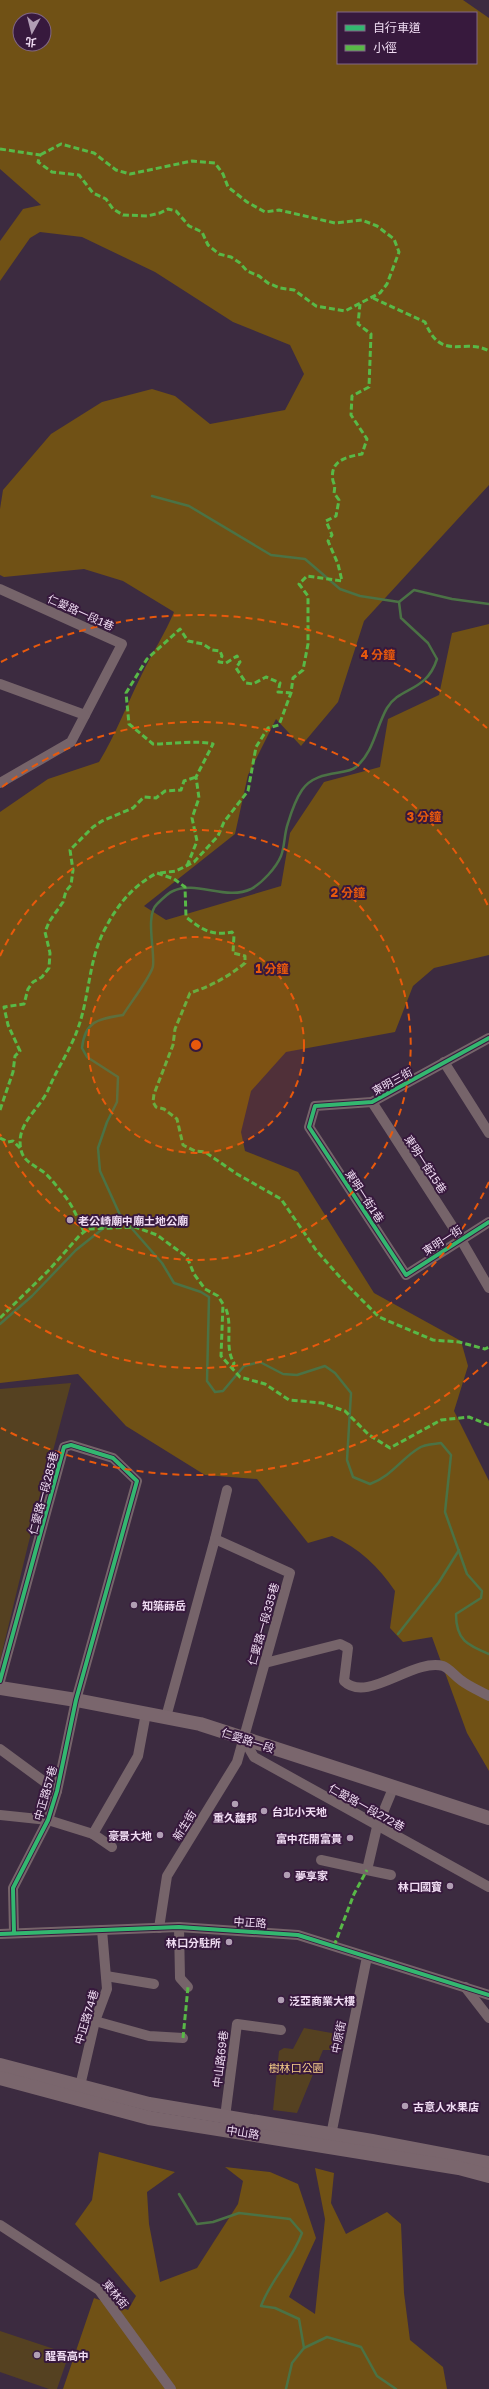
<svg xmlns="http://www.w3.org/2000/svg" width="489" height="2389" viewBox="0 0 489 2389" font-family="'Golos Text','Noto Sans TC',sans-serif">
  <rect width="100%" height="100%" fill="#3c2b40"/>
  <g fill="#554121">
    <polygon points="71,1383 28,1545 0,1661 0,1389"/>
    <polygon points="304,2028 337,2034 331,2050 323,2050 297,2113 273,2110 279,2051 284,2048 293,2049"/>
    <polygon points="0,2331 69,2354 57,2389 49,2389 0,2372"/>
  </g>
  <g fill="#705115" fill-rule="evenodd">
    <path d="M0 0H463L489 18V485L364 621 338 702 301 746 276 719 248 775 235 834 144 906 166 920 281 886 290 833 324 782 380 767 388 719 439 695 452 633 489 624V955L434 968 413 986 395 1032 286 1052 251 1091 241 1132 245 1151 298 1172 374 1293 461 1341 468 1366 454 1411 489 1481V1771L467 1733 432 1637 403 1642 390 1628 395 1591C379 1567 359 1548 332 1536L308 1543 257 1479 205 1475 126 1426 78 1374 0 1383V812L48 779 99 762C116 734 127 704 142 674 152 653 165 634 174 612L123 581 84 569 4 577 0 575V509L3 490 51 434 102 402 152 389 175 396 210 424 285 410 304 374 290 345 233 322 155 272 82 237 40 232 30 238 0 281V241L23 209 41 205 0 169ZM338 13H476V63H338ZM20 20H44V44H20Z"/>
    <polygon points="99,2152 175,2172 147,2192 149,2224 160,2282 197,2268 238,2204 243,2181 225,2167 270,2172 298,2184 316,2238 289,2297 315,2314 325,2219 315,2168 334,2173 331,2203 346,2234 387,2212 401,2224 404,2293 410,2340 443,2367 447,2389 63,2389 94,2298 128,2310 136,2296 75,2224 92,2200"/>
  </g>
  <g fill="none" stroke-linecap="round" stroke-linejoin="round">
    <g stroke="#4b7245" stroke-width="2.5">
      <polyline points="152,496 189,506 271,555 305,559 340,589 360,596 399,602"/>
      <path d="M489 604 452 599 414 590 399 602 401 618 428 643 437 659C426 693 400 686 387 708 376 727 374 752 356 767 346 776 316 769 302 790 296 799 291 813 288 823 284 834 285 846 281 856 276 868 262 883 251 889 226 901 196 880 173 891 168 893 161 900 157 904 145 915 155 951 153 966 152 975 129 1005 123 1015 99 1019 85 1020 82 1048L87 1057 118 1077 117 1102 107 1122 98 1148 100 1171 120 1215 162 1263 174 1283 201 1292 209 1297 207 1381 215 1392 223 1391 244 1366 260 1362 283 1374 297 1375 325 1366 335 1373 351 1393 347 1460 353 1477 370 1484C392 1476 402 1458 419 1448 424 1444 435 1444 441 1443L451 1455 445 1512 467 1574 482 1591 481 1598 456 1614C456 1640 467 1645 489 1654"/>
      <polyline points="0,1324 32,1296 76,1250 120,1215"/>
      <polyline points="398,1634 439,1582 459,1550"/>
      <path d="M179 2194 197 2224 213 2222 239 2213 290 2219 302 2233C292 2261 272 2277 261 2306L275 2308 299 2319 304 2348"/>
      <polyline points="286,2389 292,2363 304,2348 327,2337 361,2347 377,2376 396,2389"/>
    </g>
    <g stroke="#76646a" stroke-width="10">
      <polyline points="0,589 122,644 71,742 0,783"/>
      <polyline points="0,684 85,715"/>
      <polyline points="489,1038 372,1102 315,1106 309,1127 406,1275 489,1222"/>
      <polyline points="444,1062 489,1133"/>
      <polyline points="372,1102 460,1238 489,1288"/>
      <path d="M265 1663 340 1644 348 1648 344 1681C367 1704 413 1658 443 1666 449 1668 456 1677 462 1681 470 1687 480 1691 489 1696"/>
      <polyline points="0,1681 64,1447 71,1445 113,1458 137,1481 76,1700 57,1791 48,1820 13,1888 14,1933"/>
      <polyline points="166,1717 215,1539 227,1490"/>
      <polyline points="243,1738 254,1757 489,1887"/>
      <polyline points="0,1749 57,1791"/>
      <polyline points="0,1815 48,1820 93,1834"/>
      <polyline points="112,1847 93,1834 138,1756 146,1713"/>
      <polyline points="321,1860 367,1870"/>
      <polyline points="391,1875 367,1870 377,1827 394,1786"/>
      <polyline points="179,1927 180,1978 188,1987"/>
      <polyline points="159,1928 167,1876 237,1762 290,1573 215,1539"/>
      <polyline points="0,1934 179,1927 298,1935 489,1995"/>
      <polyline points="106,1976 154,1984"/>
      <polyline points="465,1987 489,2018"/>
      <polyline points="95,2021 149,2036 183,2038"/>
      <polyline points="80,2086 95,2021 107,1989 102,1930"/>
      <polyline points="225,2117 237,2024 281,2030"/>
      <polyline points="330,2140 367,1957"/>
      <polyline points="0,2225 99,2290 171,2389"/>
    </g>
    <g stroke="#7a666d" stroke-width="14">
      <polyline points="0,1688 76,1700 200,1724 489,1818"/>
      <polyline points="0,2065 149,2104 372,2141 489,2163"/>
      <polyline points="0,2078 149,2118 459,2168 489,2176"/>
    </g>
    <g stroke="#58b947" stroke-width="3" stroke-dasharray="6 3" stroke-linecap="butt">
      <polyline points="0,149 40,155 38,162 52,172 79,175 93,193 106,199 113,209 123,215 147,216 160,213 168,209 176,211 189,226 202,232 208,245 219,254 231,257 240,263 247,271 259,276 268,283 280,288 294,290 316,306 345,311 380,293 387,284 399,252 394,239 377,226 362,220 335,223 279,210 265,212 247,202 228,187 223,174 215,163 192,161 130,174 116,170 94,153 61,144 40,155"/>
      <path d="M373 298 425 322C442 363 463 337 489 351"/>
      <path d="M187 866 197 841 192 818 199 798 196 777 213 744C199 740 170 744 153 744L129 724 126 693 147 659 180 629 188 641 203 644 212 650 220 651 222 656 219 662 226 663 237 656 240 662 236 668 246 683 253 684 266 677 280 683 278 692 291 693"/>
      <path d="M160 873 176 871 194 862 218 836 224 822 248 791 256 747 268 728 279 725 291 693 293 678 303 670 308 644V596L299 584 307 576 342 581 338 564 328 541 332 535 326 521 336 516 339 500 334 493C335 488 335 486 333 481 329 460 347 457 362 454L367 439 351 415 352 396 369 387 371 334 358 324 360 304"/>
      <polyline points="0,1110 13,1072 15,1056 20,1051 8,1025 4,1007 24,1004 28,989 33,982 42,977 49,968 50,953 45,932 49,922 63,902 66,891 71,885 73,870 70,850 93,827 102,821 133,808 144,797 156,798 165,791 181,790 184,781 196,777"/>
      <polyline points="0,1138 8,1142 13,1141 21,1149"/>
      <path d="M84 1232C78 1219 73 1206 64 1195 58 1188 53 1181 46 1174 37 1166 24 1163 21 1150 15 1123 40 1110 49 1088 57 1069 70 1050 77 1031 90 997 88 959 106 927 118 904 134 885 157 873L174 879 185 887 186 917C202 930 212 936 232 932L234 935 233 953 245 956V963C228 977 211 986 190 993L175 1029 173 1045 154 1094 153 1102 156 1107 164 1109 177 1119 183 1145 195 1151 205 1152 237 1174 281 1199 316 1250 347 1285 379 1317 433 1340 459 1342 485 1349 489 1347"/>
      <path d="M226 1309C233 1327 224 1347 234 1363L232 1369"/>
      <polyline points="0,1318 48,1271 80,1235 88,1229 135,1227 157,1235 187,1257 194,1274 205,1289 218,1296 223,1304 221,1356 240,1377 265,1384 289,1400 322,1403 345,1411 369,1435 390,1448 441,1420 469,1417 489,1425"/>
      <polyline points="334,1946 354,1894 367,1870"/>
      <polyline points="183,2038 188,1987"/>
    </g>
    <defs>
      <g id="cycleway">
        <polyline points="489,1038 372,1102 315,1106 309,1127 406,1275 489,1222"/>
        <polyline points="0,1681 64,1447 71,1445 113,1458 137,1481 76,1700 57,1791 48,1820 13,1888 14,1933"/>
        <polyline points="0,1934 179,1927 298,1935 489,1995"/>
      </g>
    </defs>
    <use href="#cycleway" stroke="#37193d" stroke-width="6"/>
    <use href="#cycleway" stroke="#33b770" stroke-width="4"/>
  </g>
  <circle cx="196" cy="1045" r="108" fill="#e8590c" fill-opacity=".12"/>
  <g fill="none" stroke="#e8590c" stroke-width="2" stroke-dasharray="7 5">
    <circle cx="196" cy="1045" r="108"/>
    <path d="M0 956A215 215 0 1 1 0 1134"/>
    <path d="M489 1182A323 323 0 0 1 2 1303M2 787A323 323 0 0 1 489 908"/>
    <path d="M487 1362A430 430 0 0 1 1 1428M1 662A430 430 0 0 1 487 728"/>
  </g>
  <g fill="#b19eb4" stroke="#37193d" stroke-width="1.5">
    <circle cx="70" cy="1220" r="4"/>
    <circle cx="134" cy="1605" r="4"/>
    <circle cx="235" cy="1804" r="4"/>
    <circle cx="264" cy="1811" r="4"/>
    <circle cx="160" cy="1835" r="4"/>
    <circle cx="350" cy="1838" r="4"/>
    <circle cx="287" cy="1875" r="4"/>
    <circle cx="450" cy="1886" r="4"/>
    <circle cx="229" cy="1942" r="4"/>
    <circle cx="281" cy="2000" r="4"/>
    <circle cx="405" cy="2106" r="4"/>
    <circle cx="37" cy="2355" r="4"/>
  </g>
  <g text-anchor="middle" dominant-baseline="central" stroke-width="4" stroke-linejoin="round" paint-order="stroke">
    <g font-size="11" fill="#f0dcf3" stroke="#37193d">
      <text transform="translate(81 612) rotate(24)">仁愛路一段1巷</text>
      <text transform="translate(392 1081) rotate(-29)">東明三街</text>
      <text transform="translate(426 1164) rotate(57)">東明一街15巷</text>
      <text transform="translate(365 1196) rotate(57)">東明一街1巷</text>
      <text transform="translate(442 1240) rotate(-33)">東明一街</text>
      <text transform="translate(43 1493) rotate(-75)">仁愛路一段285巷</text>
      <text transform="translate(263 1624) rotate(-74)">仁愛路一段335巷</text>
      <text transform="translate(248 1740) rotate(18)">仁愛路一段</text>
      <text transform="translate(45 1793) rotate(-74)">中正路57巷</text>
      <text transform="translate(367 1807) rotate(29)">仁愛路一段272巷</text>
      <text transform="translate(184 1825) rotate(-58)">新生街</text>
      <text transform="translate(250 1922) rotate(4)">中正路</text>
      <text transform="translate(86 2017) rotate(-73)">中正路74巷</text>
      <text transform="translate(338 2037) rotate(-79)">中原街</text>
      <text transform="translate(220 2059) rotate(-83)">中山路69巷</text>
      <text transform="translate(243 2132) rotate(9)">中山路</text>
      <text transform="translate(116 2294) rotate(51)">東林街</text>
    </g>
    <g font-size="11" font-weight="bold" fill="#f0dcf3" stroke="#37193d" text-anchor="start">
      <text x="78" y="1220">老公崎廟中廟土地公廟</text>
      <text x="142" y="1605">知築蒔岳</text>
      <text x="272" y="1811">台北小天地</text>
      <text x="235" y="1817" text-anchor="middle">重久馥邦</text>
      <text x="152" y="1835" text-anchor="end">豪景大地</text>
      <text x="342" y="1838" text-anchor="end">富中花開富貴</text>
      <text x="295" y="1875">夢享家</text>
      <text x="442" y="1886" text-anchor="end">林口國寶</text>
      <text x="221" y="1942" text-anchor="end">林口分駐所</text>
      <text x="289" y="2000">泛亞商業大樓</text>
      <text x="413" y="2106">古意人水果店</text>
      <text x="45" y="2355">醒吾高中</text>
    </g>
    <g font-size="11" fill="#f8d08a" stroke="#37193d">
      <text x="296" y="2067">樹林口公園</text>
    </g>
  </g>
  <circle cx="196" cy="1045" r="6" fill="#e8590c" stroke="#37193d" stroke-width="2"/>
  <g font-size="12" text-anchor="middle" font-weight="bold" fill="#e8590c" stroke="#37193d" stroke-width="4" stroke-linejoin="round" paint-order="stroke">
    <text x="378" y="659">4 分鐘</text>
    <text x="424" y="821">3 分鐘</text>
    <text x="348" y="897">2 分鐘</text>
    <text x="272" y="973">1 分鐘</text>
  </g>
  <rect x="337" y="12" width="140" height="52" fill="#37193d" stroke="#816786"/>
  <rect x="345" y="25" width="20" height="6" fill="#33b770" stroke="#816786"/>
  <text x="373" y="32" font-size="12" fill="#f0dcf3">自行車道</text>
  <rect x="345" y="45" width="20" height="6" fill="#58b947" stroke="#816786"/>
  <text x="373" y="52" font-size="12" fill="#f0dcf3">小徑</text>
  <g transform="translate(32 32) rotate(187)"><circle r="19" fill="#37193d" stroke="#816786"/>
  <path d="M0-3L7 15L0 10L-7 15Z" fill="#b19eb4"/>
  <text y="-6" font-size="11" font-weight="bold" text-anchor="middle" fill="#f0dcf3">北</text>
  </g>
</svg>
